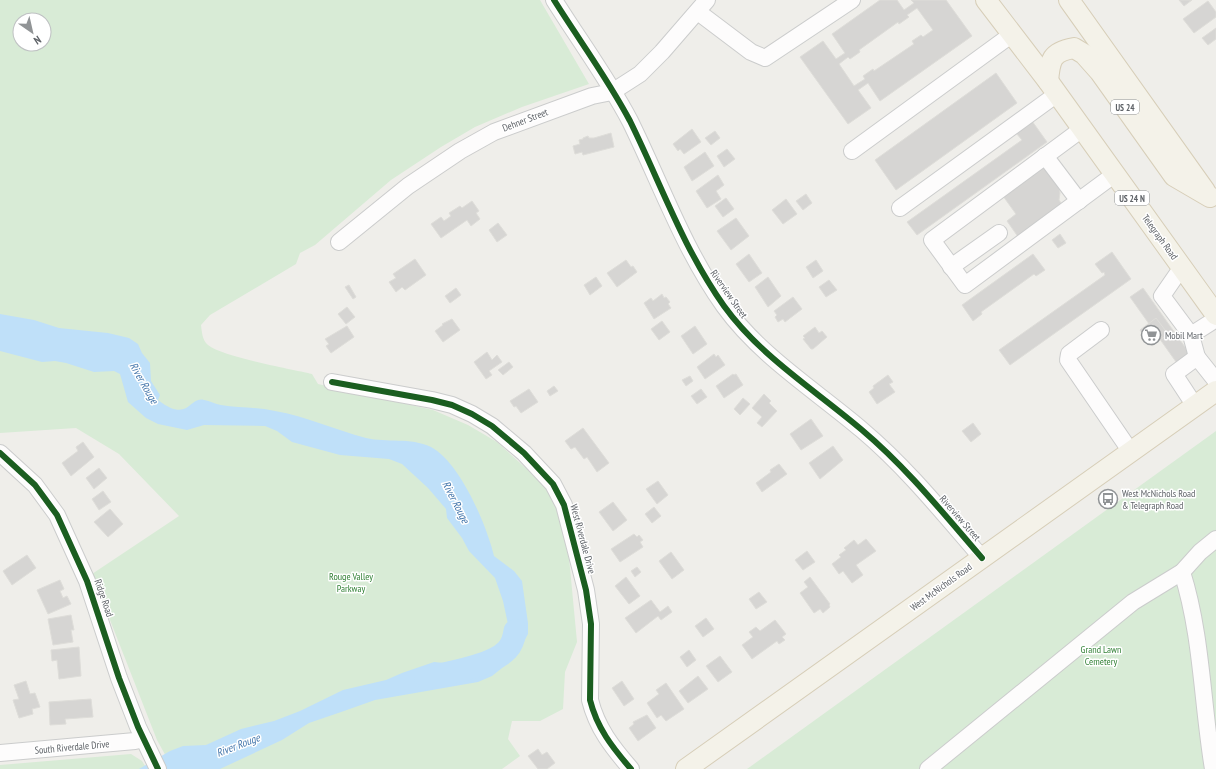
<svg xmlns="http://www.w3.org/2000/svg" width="1216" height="769" viewBox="0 0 1216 769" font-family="'PT Sans Narrow',sans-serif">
  <rect width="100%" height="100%" fill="#efeeea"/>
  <g fill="#d8ebd6" fill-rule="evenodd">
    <path d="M0 0H540L589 84 522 107 475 127 441 147 391 180 315 245 300 253 296 264 210 315 201 325C202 332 202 340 208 345 223 357 290 369 312 374L318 384 433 410 468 425 497 442 551 491 568 547 577 642 565 672 563 709 540 721H512L508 739 520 756 502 769H173L157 740 92 574 179 516 119 454 76 428 0 433ZM20 20H44V44H20Z"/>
    <polygon points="1216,431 1216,769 747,769"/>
    <polygon points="131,754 142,761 147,769 0,769 0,765"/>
  </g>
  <path fill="#bfe0f9" d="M0 314 34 320 59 328 108 333 129 338 138 344 142 353 150 363 151 381 160 395 158 400C189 424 189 396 204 400 210 401 215 404 221 405 239 408 257 407 275 411 306 416 335 430 366 438 387 443 410 437 431 447 460 462 487 526 494 556L514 571 522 581 528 623V634L521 647 502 668 492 676 478 682 375 700 344 711 309 723 282 740 220 769H139L170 751 183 746 206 745 241 729 274 721 300 711 343 690 386 680 402 673 434 662 444 663 452 670 465 674 481 672 494 663 508 645 511 638 503 601 495 578 469 551 462 538 447 518 446 509 428 488 402 464 389 459 340 455 292 442 277 431 265 426 204 425 187 430 158 424 146 418 128 402 120 374 114 371 94 372 66 363 55 361 42 362 0 351Z"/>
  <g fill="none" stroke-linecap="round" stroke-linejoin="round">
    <path stroke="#bfe0f9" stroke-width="23" d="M426 678C447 673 492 666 507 650 512 645 514 638 515 631"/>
  </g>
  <g fill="#d6d5d3" stroke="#deddd9" fill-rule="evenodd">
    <path d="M880 0H897L904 10 914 3 911 0H946L972 36 880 101 868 83 858 90 871 108 848 124 800 57 823 41 836 59 845 53 832 34ZM917 8 933 30 923 37 921 35 912 41 914 44 874 71 873 69 863 76 865 79 854 86 839 64 848 57 850 59 860 52 859 50 898 22 899 24 909 17 907 15Z"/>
    <polygon points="1179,0 1192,0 1184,6"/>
    <polygon points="1208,1 1216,12 1216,17 1194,33 1183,19"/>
    <polygon points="1216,28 1216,39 1208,45 1202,38"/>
    <polygon points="996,73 1017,103 896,190 875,160"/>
    <polygon points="1032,121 1047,142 917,235 907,222 1022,140 1016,133"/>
    <polygon points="692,129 701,142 684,154 680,149 678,151 673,144"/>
    <polygon points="715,131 720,138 711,145 705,138"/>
    <polygon points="611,133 614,147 583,155 582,152 575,154 573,146 580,144 579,140 583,139 583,138 588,136 589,138 594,138"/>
    <polygon points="727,149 735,159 724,167 717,156"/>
    <polygon points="705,152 714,166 692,181 684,167"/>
    <polygon points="1044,163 1054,177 1054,181 1059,188 1060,193 1059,200 1065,209 1021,241 1007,221 1016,214 1003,196"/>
    <polygon points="718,175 724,185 716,191 721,199 707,208 696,191"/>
    <polygon points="806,194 812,203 803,210 796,201"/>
    <polygon points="726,198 734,209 723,217 715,206"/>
    <polygon points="786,199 797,214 783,224 772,210"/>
    <polygon points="472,201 479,211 476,213 480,219 471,226 467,220 441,238 431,224 441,217 444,221 451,216 449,213 460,206 462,208"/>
    <polygon points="736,218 749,236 731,250 717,231"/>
    <polygon points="498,223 507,235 497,242 489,230"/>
    <polygon points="1060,234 1066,243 1058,248 1052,240"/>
    <polygon points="1112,252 1131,279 1010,365 999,350 1105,275 1104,272 1102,273 1095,264"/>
    <polygon points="749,254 762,273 749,282 736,264"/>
    <polygon points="1033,254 1045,270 1036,276 1034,274 981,312 982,314 973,321 962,305"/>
    <polygon points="415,259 426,275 405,290 402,287 396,292 389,282 396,278 393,274"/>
    <polygon points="626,260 631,267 633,266 637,272 617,287 607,273"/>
    <polygon points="816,260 823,271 813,278 806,267"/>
    <polygon points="596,277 602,286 590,295 584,285"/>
    <polygon points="768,277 781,296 768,307 755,287"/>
    <polygon points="829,280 837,290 826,297 819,287"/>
    <polygon points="349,285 356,297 353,299 345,287"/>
    <polygon points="456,288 461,295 450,303 445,296"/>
    <polygon points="1143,288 1192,357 1179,366 1130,297"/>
    <polygon points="662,294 664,298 666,297 670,302 668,304 671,308 654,319 644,303 651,298 653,301"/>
    <polygon points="793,297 802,309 785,322 783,319 778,322 775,317 777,315 774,311"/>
    <polygon points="347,307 355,317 346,324 338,314"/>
    <polygon points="1156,318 1168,334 1152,346 1140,330"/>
    <polygon points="452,319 460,330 443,342 435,331 443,325 442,324"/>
    <polygon points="662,321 670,332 659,340 651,329"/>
    <polygon points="347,326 354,337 331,353 326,346 329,344 325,339"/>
    <polygon points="695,326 707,344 693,354 681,336"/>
    <polygon points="815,327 819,333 822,331 827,337 813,349 811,349 803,339 805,338 803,336"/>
    <polygon points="487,352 492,360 497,355 502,362 489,371 492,375 486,379 474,362"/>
    <polygon points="714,354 716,357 718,355 725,365 705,379 697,367"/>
    <polygon points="509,362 513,367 503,375 498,370"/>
    <polygon points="733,374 734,375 736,374 743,385 724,398 716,386"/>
    <polygon points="888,375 893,382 889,384 895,392 877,404 869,392 874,388 873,386"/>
    <polygon points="690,376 693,381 686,386 682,380"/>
    <polygon points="554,386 558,391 550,396 547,391"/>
    <polygon points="529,389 538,402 521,413 516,406 514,407 510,401"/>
    <polygon points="701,389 707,397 697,404 691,396"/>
    <polygon points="764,394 771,401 769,403 777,411 762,427 757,423 762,417 752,408"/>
    <polygon points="743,398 750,404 740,415 734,409"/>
    <polygon points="811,419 823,436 801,450 790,434"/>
    <polygon points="973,423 981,434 971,442 962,431"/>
    <polygon points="583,428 609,463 597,472 587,457 584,459 575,447 571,449 565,441"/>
    <polygon points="83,442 94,457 71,476 62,463 78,451 76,447"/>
    <polygon points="833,446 843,460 820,479 809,463"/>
    <polygon points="779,464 787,474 762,492 756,483 771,472 770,470"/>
    <polygon points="99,468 107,478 94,489 86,478"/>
    <polygon points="658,481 668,495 657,504 646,489"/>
    <polygon points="103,491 111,502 99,510 92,499"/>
    <polygon points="613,502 627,520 613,531 599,512"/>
    <polygon points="654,507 661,516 652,523 645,514"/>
    <polygon points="110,509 123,524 108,537 94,522"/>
    <polygon points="634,534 637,537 639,535 643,540 640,542 643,547 620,562 611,549"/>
    <polygon points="866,539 876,551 856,565 863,575 852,583 843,571 839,574 832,564 841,557 839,555 846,550 844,548 854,540 858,545"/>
    <polygon points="807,551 815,562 803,570 795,560"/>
    <polygon points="671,552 684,570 672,579 659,561"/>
    <polygon points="27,555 36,568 12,585 3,571"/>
    <polygon points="637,567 641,572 635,577 631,571"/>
    <polygon points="626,577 640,596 629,604 615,586"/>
    <polygon points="810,577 830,604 829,605 830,607 823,613 820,609 814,613 800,593 808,587 804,582"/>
    <polygon points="60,580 64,589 60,591 63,598 67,596 71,604 48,614 37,590"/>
    <polygon points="759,592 767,602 756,609 749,599"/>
    <polygon points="651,600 660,612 668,606 672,612 661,620 658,616 636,633 625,618"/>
    <polygon points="71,615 74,630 71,630 73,642 53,645 48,619"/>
    <polygon points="706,618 714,629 703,637 695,626"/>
    <polygon points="775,620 786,634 782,637 785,640 779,644 777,641 752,659 742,645 753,637 749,632 756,627 760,631"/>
    <polygon points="79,647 81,676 59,679 57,660 52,661 51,650"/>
    <polygon points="689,650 696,660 687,667 680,657"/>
    <polygon points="720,656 732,672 718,682 706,666"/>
    <polygon points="698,676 708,689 688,703 679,691"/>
    <polygon points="26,681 30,694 35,693 40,707 32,709 33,714 19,718 13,700 19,699 14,685"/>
    <polygon points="622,681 634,699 624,706 612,688"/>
    <polygon points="666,683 684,709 666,721 661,715 657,718 647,703 659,694 656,690"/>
    <polygon points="91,699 93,717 65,719 66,724 50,725 49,702"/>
    <polygon points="647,715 656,728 638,741 629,728 634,724 633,722"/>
    <polygon points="538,749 542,755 547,752 555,763 547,769 538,769 528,756"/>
  </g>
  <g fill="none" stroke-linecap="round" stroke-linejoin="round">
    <defs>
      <g id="minor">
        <path d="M554 0C579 40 608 79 630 121 661 184 683 248 724 306 760 356 815 390 862 430 907 468 943 513 982 558"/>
        <polyline points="698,12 751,52 765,58 852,0"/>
        <polyline points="1082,129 932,240 965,285 1115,174"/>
        <polyline points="852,151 1011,35"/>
        <polyline points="1045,156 1079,201"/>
        <polyline points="900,208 1057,94"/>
        <polyline points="339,242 408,186 460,151 494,132 592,96 612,92 640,74 662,52 707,0"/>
        <polyline points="951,267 999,233"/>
        <polyline points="1182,267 1162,296 1191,335 1197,357"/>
        <polyline points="1101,330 1069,354 1068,360 1131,452"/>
        <polyline points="1191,335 1216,319"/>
        <path d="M332 382 432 400 452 405 472 414 492 426 524 453 553 484 564 505 586 590 591 624 590 700C597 728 612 747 631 769"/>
        <polyline points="1195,406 1174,374 1197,357 1216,381"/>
        <polyline points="0,453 35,485 57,515 87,581 119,678 138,727 158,769"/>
        <path d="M1182 572C1202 635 1202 703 1213 769"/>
        <polyline points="0,753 135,741 144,739"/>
        <polyline points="928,769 1133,602 1182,572 1200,552 1216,539"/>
      </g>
      <g id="major">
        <polyline points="986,0 1048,81 1216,315"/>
        <polyline points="1069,0 1205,191"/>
        <path d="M1048 81C1050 60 1051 52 1074 48L1084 54 1100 72 1174 176 1210 197"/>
        <polyline points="686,769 1216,391"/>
      </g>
    </defs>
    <use href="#minor" stroke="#cbcccc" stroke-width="18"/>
    <use href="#major" stroke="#d7ceb8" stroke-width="22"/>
    <use href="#minor" stroke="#fdfcfc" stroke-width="16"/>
    <use href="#major" stroke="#f4f2e9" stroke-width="20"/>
    <defs>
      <g id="cycleway">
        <path d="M554 0C579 40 608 79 630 121 661 184 683 248 724 306 760 356 815 390 862 430 907 468 943 513 982 558"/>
        <path d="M332 382 432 400 452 405 472 414 492 426 524 453 553 484 564 505 586 590 591 624 590 700C597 728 612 747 631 769"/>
        <polyline points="0,453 35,485 57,515 87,581 119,678 138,727 158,769"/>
      </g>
    </defs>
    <use href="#cycleway" stroke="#fff" stroke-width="8"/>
    <use href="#cycleway" stroke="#1b5e20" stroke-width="6"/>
  </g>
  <defs>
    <symbol id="supermarket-ring" viewBox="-11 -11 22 22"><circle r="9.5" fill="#fff" stroke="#919496" stroke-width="1.5"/><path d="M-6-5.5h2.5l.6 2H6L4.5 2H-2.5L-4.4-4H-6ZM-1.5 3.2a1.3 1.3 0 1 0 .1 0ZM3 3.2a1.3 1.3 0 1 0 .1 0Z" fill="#919496"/></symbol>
    <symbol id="bus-ring" viewBox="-11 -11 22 22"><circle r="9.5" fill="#fff" stroke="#919496" stroke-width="1.5"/><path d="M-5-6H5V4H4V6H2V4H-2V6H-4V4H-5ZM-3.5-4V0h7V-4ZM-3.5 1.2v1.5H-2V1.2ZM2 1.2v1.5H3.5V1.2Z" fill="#919496"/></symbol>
  </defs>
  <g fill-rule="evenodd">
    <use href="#supermarket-ring" x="1140" y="324" width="22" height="22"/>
    <use href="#bus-ring" x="1097" y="488" width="22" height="22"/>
  </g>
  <g text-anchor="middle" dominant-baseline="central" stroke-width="3" stroke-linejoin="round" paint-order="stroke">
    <g fill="#fff" stroke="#8f9295" stroke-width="1">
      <rect x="1111" y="100" width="28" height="14" rx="3"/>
      <rect x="1115" y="191" width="34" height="14" rx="3"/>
    </g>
    <g font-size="9" font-weight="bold" fill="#5f6368">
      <text x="1125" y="107">US 24</text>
      <text x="1132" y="198">US 24 N</text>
    </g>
    <g font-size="10" fill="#5f6368" stroke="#fff">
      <text transform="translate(525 120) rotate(-21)">Dehner Street</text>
      <text transform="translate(1160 237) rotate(54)">Telegraph Road</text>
      <text transform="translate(729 294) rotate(55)">Riverview Street</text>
      <text transform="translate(960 518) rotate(49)">Riverview Street</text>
      <text transform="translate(583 539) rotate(75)">West Riverdale Drive</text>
      <text transform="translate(941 587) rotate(-36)">West McNichols Road</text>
      <text transform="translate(104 598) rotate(71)">Ridge Road</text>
      <text transform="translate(72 747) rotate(-5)">South Riverdale Drive</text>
    </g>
    <g font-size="10" fill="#5f6368" stroke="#fff" text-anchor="start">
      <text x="1165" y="335">Mobil Mart</text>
      <text x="1122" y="493">West McNichols Road<tspan x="1122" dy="12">&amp; Telegraph Road</tspan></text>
    </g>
    <g font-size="10" fill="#348238" stroke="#fff">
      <text x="351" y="576">Rouge Valley<tspan x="351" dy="12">Parkway</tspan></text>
      <text x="1101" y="649">Grand Lawn<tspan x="1101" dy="12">Cemetery</tspan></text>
    </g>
    <g font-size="11" font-style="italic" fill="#4174aa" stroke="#fff">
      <text transform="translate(144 383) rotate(60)">River Rouge</text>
      <text transform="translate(456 502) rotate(63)">River Rouge</text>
      <text transform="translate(238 745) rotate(-21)">River Rouge</text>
    </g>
  </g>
  <g transform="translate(32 32) rotate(146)"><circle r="19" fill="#ffffff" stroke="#bfc1c3"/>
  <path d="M0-3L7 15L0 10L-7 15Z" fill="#919496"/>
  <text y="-6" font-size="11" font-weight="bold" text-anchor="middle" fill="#5f6368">N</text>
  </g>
</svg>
